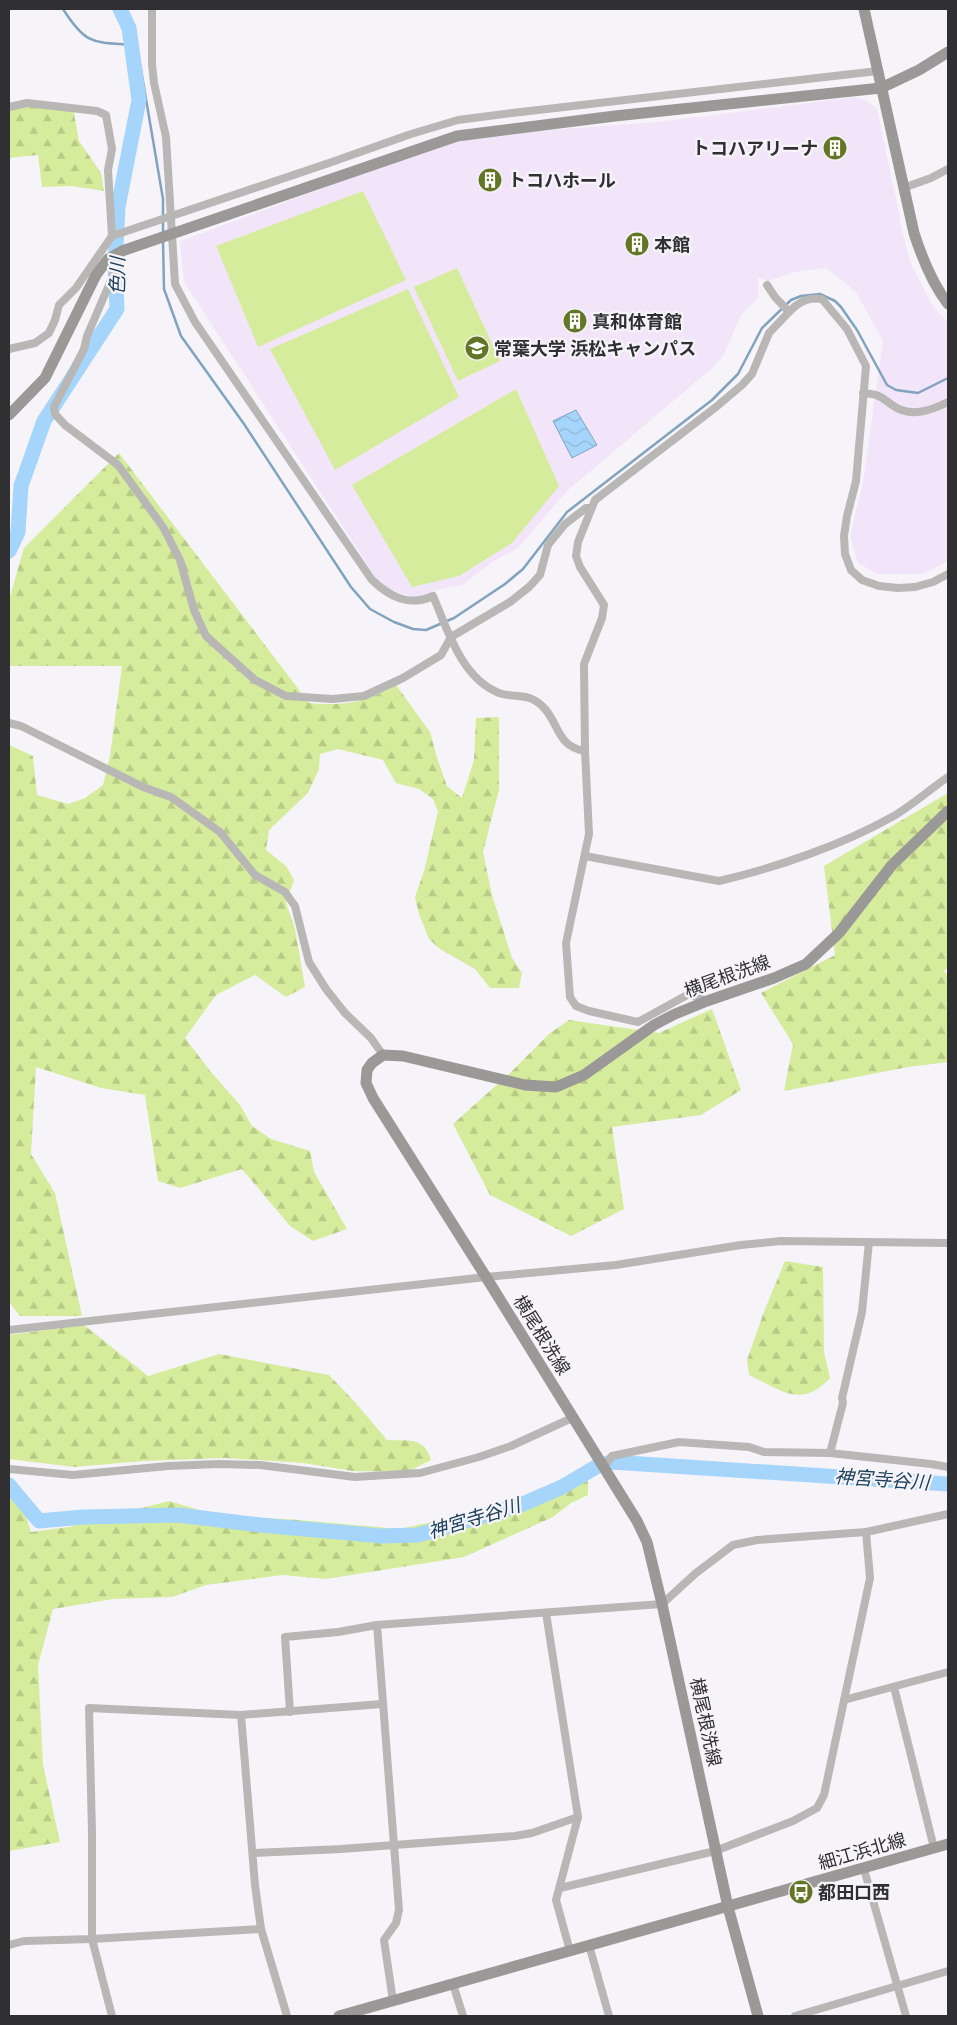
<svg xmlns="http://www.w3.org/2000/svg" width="957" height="2025" viewBox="0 0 957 2025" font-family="'IBM Plex Sans','Noto Sans JP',sans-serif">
  <defs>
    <pattern id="forest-firs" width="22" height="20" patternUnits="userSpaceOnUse" patternTransform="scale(1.25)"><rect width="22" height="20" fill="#d5ec9c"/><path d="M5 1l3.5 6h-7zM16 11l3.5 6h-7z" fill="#b7cb87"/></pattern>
    <pattern id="water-waves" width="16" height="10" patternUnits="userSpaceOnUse" patternTransform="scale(1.25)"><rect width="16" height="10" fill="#a5d5fa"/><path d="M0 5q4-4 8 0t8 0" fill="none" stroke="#8eb7d7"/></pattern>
  </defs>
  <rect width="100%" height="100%" fill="#f6f4f9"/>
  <polygon fill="#f3e5f9" points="856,97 867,101 877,109 899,212 901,227 911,264 933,306 948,323 948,561 924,574 877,574 858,563 850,536 863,482 883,341 857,294 842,280 826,268 794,272 769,281 758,278 758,298 741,315 724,354 717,364 567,491 518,548 492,562 463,585 436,590 424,596 415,597 399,593 386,587 376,578 184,282 180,241 421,152 457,141 493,134 657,122"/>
  <g fill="#d5ec9c">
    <polygon points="363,191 406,280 258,347 216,246"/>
    <polygon points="457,268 500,361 458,381 414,287"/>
    <polygon points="408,289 459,397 335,470 270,349"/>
    <polygon points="516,389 559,486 512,543 459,576 412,587 352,485"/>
  </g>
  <g fill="url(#forest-firs)">
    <polygon points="31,103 73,108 79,141 101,173 104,191 71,186 42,187 38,155 9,158 9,108"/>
    <path d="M119 453 309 703C345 706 364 703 396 685L430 732 437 758 447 786 462 798 474 760 476 718 499 717V790L483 852 492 895 512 958 522 973 519 988H490L475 969 440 949 429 939 419 914 415 897 424 871 438 812 433 799 419 789 396 783 383 760 338 749 320 754 319 769 308 793 269 830 266 850 286 866 294 880 286 903 295 929 305 987 286 997 255 975 216 995 185 1038 211 1072 240 1105 252 1126 271 1139 310 1151 314 1172 347 1229 313 1241 290 1226 242 1169 180 1188 158 1181 145 1095 101 1088 36 1067 31 1154 55 1193 82 1316H20L9 1302V745L33 756 37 795 68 804 85 798 103 785 110 756 122 666H9V600L24 548Z"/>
    <polygon points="948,793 948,967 944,971 948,976 948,1062 908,1067 784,1091 793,1044 761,993 835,955 824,866"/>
    <polygon points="712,1009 741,1090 701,1115 612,1127 624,1209 571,1236 490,1195 453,1124 510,1073 549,1034 569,1020 659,1033"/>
    <path d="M785 1261 823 1267 824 1352 830 1378C801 1410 780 1389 749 1375L747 1360 765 1309Z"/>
    <path d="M84 1325 148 1376 219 1354 329 1375 354 1401 387 1440C407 1441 425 1436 431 1460L407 1472 353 1471 303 1463 225 1458 143 1461 74 1467 9 1459V1335Z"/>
    <polygon points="588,1480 588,1495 571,1503 553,1517 464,1557 326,1579 283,1575 206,1585 172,1597 113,1599 53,1609 38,1665 43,1765 60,1842 9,1851 9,1488 17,1487 31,1532 69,1527 169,1501 216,1515 299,1520 400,1529 490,1509"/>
  </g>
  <polygon fill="url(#water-waves)" stroke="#82a3be" points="576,410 597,445 572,458 553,421"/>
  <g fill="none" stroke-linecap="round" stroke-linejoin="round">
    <g stroke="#82a3be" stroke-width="2.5">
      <path d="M63 9C86 45 92 42 133 45L138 52 163 199V232"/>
      <polyline points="163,240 164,289 181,336 244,424 351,587 370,609 394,622 413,629 426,630 454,618 505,584 523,569 567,512 712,400 738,374 762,328 791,300 801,296 820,294 835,301 841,307 857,330 887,385 896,390 918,393 948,378"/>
    </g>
    <g stroke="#a5d5fa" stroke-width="15">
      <polyline points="9,551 18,532 21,486 44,421 117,309 115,266 118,207 139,100 129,28 120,9"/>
      <polyline points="9,1485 39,1521 83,1517 178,1515 260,1525 382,1536 418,1535 523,1504 562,1487 596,1467 611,1462 948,1484"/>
    </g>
    <g stroke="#b8b7b6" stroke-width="8">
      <path d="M152 9V64L154 83 166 137 175 284 195 322 372 580C390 597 409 607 433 596 448 630 461 678 499 693 516 699 529 691 545 709 559 725 558 747 585 751L589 834 566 943 570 997 576 1006 589 1011 638 1022 689 994 707 1001"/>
      <polyline points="9,107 27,103 97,111 106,115 112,149 108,170 112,236"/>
      <polyline points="903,188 931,178 948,169"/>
      <polyline points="122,251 118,264 87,336 84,349 54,407 55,414 65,425 118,465 163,527 180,560 194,610 206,636 255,680 286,696 333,699 364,696 403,678 441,655 451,637 510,602 529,587 540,575 548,545 565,524 586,508 591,508"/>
      <path d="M767 285 775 297 789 312C799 302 807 297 822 299L847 329 866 366 856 481 847 516 844 536 845 554 851 570 862 580 879 586 898 588 915 587 933 582 948 574"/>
      <polyline points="9,349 35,343 49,333 55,320 59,305 76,288 112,236 329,163 411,134 458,120 512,113 878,71"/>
      <path d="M863 393C878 394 880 396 892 405 910 418 930 411 948 402"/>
      <polyline points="9,723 21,726 143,787 171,797 220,832 255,875 285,892 295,906 309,962 326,989 345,1013 371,1038 383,1055"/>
      <polyline points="585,751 584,664 602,618 604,605 580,567 576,556 578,542 595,500 716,407 742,385 752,374 769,333 789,312"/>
      <path d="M585 856 719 881C775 868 842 845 892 817 911 806 929 790 948 777"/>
      <polyline points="9,1330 486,1277 616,1265 741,1245 781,1241 948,1243"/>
      <polyline points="830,1453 843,1403 842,1398 862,1312 869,1242"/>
      <polyline points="603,1468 612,1456 679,1442 749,1447 764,1452 830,1453 931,1464 948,1467"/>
      <polyline points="9,1469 73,1475 168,1466 219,1464 260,1465 355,1477 420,1473 479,1457 511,1446 572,1418"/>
      <polyline points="546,1613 578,1817 556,1900 570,1951"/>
      <polyline points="894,1687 934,1848"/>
      <polyline points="844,1700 948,1672"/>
      <polyline points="290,1712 285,1637 338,1632 377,1625"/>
      <polyline points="241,1715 255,1885 261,1929"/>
      <polyline points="253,1853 341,1849 515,1836 532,1833 578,1817"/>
      <polyline points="864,1869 906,2016"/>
      <polyline points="560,1888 715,1851 793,1821 817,1808 824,1795 870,1578 866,1532"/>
      <polyline points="9,1945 24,1941 92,1939 261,1929 287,2016"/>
      <polyline points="589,1945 609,2016"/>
      <polyline points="453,1984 463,2016"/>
      <polyline points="393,2001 384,1940 396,1923 399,1910 377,1625 662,1604 696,1573 733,1545 757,1540 866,1532 948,1514"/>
      <polyline points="112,2016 92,1939 92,1832 89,1708 241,1715 382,1704"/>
      <polyline points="795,2016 948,1971"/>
    </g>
    <g stroke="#9b9997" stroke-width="11">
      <path d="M864 9 914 233C922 258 932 283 948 304"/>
      <polyline points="9,415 45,378 96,275 108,259 122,251 457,136 615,116 881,88 919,70 948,52"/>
      <polyline points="339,2016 948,1844"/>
      <polyline points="758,2016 728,1907 662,1604 647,1542 637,1521 486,1277 373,1098 366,1083 367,1070 372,1063 383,1055 403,1056 525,1085 556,1087 584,1075 654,1025 675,1014 707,1001 774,978 806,964 839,933 892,865 948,811"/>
    </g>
  </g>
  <defs>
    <symbol id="building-disc" viewBox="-11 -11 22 22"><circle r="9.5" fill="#637625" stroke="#f6f4f9"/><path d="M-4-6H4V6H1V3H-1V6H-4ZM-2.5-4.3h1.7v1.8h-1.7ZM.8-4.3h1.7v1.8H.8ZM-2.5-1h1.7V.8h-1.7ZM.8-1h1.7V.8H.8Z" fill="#fff"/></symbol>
    <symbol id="university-disc" viewBox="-11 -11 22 22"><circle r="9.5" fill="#637625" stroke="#f6f4f9"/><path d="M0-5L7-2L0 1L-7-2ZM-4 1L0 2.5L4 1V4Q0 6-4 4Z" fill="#fff"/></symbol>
    <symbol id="bus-disc" viewBox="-11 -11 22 22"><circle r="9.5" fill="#637625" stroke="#f6f4f9"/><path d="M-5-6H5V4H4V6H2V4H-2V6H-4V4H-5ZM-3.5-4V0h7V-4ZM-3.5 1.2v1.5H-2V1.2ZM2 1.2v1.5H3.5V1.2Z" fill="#fff"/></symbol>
  </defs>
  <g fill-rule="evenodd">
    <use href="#building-disc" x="821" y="134" width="28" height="28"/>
    <use href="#building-disc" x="476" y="166" width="28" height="28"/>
    <use href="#building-disc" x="623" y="230" width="28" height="28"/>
    <use href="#building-disc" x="561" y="307" width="28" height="28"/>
    <use href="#university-disc" x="463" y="334" width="28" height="28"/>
    <use href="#bus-disc" x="787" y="1878" width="28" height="28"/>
  </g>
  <g text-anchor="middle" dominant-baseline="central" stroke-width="4.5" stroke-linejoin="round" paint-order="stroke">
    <g font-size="18" font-weight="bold" fill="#302f31" stroke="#f6f4f9" text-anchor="start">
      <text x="818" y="148" text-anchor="end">トコハアリーナ</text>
      <text x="508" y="180">トコハホール</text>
      <text x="654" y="244">本館</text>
      <text x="592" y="321">真和体育館</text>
      <text x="494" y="348">常葉大学 浜松キャンパス</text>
      <text x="818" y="1892">都田口西</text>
    </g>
    <g font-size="18" fill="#302f31" stroke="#f6f4f9">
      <text transform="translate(727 976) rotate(-20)">横尾根洗線</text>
      <text transform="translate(542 1335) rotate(58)">横尾根洗線</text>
      <text transform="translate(706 1722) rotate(78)">横尾根洗線</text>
      <text transform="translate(862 1851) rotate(-16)">細江浜北線</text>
    </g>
    <g font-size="19" font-style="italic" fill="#1e425b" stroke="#f6f4f9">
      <text transform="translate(117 276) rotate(-89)">色川</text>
      <text transform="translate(882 1479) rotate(4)">神宮寺谷川</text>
      <text transform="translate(474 1518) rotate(-17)">神宮寺谷川</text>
    </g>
  </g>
  <rect width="957" height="2025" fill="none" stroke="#302f31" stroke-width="20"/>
</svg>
